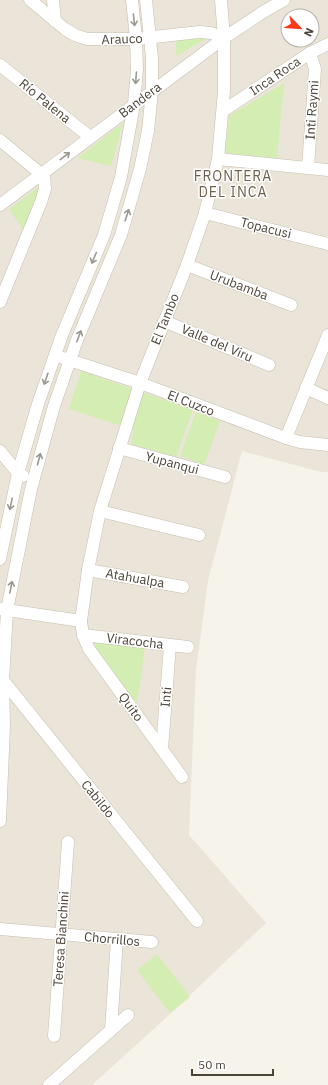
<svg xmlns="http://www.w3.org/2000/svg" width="328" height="1085" viewBox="0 0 328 1085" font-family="'IBM Plex Sans',sans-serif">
  <rect width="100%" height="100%" fill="#f6f3eb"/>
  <path fill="#ebe5d9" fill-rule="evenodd" d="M0 0H328V472H321L242 451 208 581 196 670 189 835 266 923 168 1016 92 1085H0ZM288 16H312V40H288Z"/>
  <g fill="#d3edb2">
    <polygon points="211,36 176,56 176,39"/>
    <polygon points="284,83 277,158 225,153 229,116"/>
    <polygon points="123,123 111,166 77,158"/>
    <polygon points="44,183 25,232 9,209"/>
    <polygon points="81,371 193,410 176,457 131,444 134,430 69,409"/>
    <polygon points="196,412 220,421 204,465 180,456"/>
    <polygon points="95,640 145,648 137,703 97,653"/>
    <polygon points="157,954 190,997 170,1013 137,970"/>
  </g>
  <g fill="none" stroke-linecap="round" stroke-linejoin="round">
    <defs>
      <g id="minor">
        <polyline points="30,0 65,29 75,35 87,39 136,39 199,32 211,33 224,38"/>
        <polyline points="53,0 55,21"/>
        <polyline points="0,65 90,137"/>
        <polyline points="223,111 310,53 328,44"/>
        <polyline points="0,140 41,174"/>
        <polyline points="218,159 328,170"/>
        <polyline points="308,167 315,69 310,53"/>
        <polyline points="0,205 224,38 263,12 284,0"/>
        <polyline points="205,213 328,244"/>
        <polyline points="187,265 291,305"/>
        <polyline points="0,302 41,202 45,189 44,172"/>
        <polyline points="164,321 269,365"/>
        <polyline points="63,358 140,383 286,438 300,442 328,445"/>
        <polyline points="306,388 328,398"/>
        <polyline points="286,438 328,335"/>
        <polyline points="119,448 225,477"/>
        <polyline points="0,451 18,473 23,476"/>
        <polyline points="100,511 199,535"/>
        <polyline points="0,559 18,473 38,404 62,335 104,235 121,177 134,104 137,70 136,39 132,0"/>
        <polyline points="88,570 183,587"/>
        <polyline points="0,609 81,621"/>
        <polyline points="83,635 188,647"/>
        <polyline points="2,679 197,921"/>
        <polyline points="162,749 170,645"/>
        <polyline points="182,777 89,649 83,635 81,621 88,570 100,511 140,383 187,265 205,213 218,159 224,91 224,38 221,0"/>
        <polyline points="0,821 4,726 3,681 7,610 31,489 54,406 77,340 121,235 140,169 148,131 152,91 152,58 146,0"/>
        <polyline points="0,929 152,942"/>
        <polyline points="111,1030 117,939"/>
        <polyline points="54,1036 68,842"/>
        <polyline points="49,1085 128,1015"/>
      </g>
    </defs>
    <use href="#minor" stroke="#c6bdaf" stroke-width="13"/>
    <use href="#minor" stroke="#fff" stroke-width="12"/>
  </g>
  <defs><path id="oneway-shaft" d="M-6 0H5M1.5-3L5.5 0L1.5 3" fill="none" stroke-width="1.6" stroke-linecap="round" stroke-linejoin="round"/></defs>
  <g stroke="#9c9892">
    <use href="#oneway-shaft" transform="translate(134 20) rotate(84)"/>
    <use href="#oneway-shaft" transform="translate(136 78) rotate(94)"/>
    <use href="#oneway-shaft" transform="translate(65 156) rotate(-37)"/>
    <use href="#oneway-shaft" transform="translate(127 215) rotate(-72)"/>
    <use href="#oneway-shaft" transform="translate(94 258) rotate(113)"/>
    <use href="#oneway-shaft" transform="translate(79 336) rotate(-69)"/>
    <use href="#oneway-shaft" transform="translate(46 379) rotate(109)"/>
    <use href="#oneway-shaft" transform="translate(39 459) rotate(-75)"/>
    <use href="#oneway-shaft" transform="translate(11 504) rotate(102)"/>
    <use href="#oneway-shaft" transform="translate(11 587) rotate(-79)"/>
  </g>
  <g text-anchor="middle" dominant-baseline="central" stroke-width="3" stroke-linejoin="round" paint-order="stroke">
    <g font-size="13" fill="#4b4338" stroke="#fff">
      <text transform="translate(122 39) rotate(-2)">Arauco</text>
      <text transform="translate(275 76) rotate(-34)">Inca Roca</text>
      <text transform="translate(140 100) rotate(-37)">Bandera</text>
      <text transform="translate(45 101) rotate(39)">Río Palena</text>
      <text transform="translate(312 110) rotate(-86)">Inti Raymi</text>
      <text transform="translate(266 228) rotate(14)">Topacusi</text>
      <text transform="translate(239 285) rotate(21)">Urubamba</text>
      <text transform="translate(165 319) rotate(-68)">El Tambo</text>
      <text transform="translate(217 343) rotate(23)">Valle del Viru</text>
      <text transform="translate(191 403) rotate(21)">El Cuzco</text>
      <text transform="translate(172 463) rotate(15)">Yupanqui</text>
      <text transform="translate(135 578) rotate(10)">Atahualpa</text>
      <text transform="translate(135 641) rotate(7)">Viracocha</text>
      <text transform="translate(166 697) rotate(-85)">Inti</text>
      <text transform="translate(131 707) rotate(54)">Quito</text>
      <text transform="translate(98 799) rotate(51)">Cabildo</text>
      <text transform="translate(61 939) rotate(-86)">Teresa Bianchini</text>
      <text transform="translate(112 939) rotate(5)">Chorrillos</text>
    </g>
    <g font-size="14" letter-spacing="1" fill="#6f614e" stroke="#fff">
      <text x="233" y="176">FRONTERA<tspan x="233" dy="16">DEL INCA</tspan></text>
    </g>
  </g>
  <g transform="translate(300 28) rotate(115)"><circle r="19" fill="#ffffff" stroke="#b7b4af"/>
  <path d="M0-3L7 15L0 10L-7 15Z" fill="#ff3719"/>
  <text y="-6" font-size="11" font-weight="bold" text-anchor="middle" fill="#4b4338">N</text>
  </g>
  <path d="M192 1069v6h81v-6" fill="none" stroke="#4b4338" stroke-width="2"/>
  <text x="198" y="1069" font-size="12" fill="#4b4338" stroke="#ffffff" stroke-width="3" paint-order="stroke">50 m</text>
</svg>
